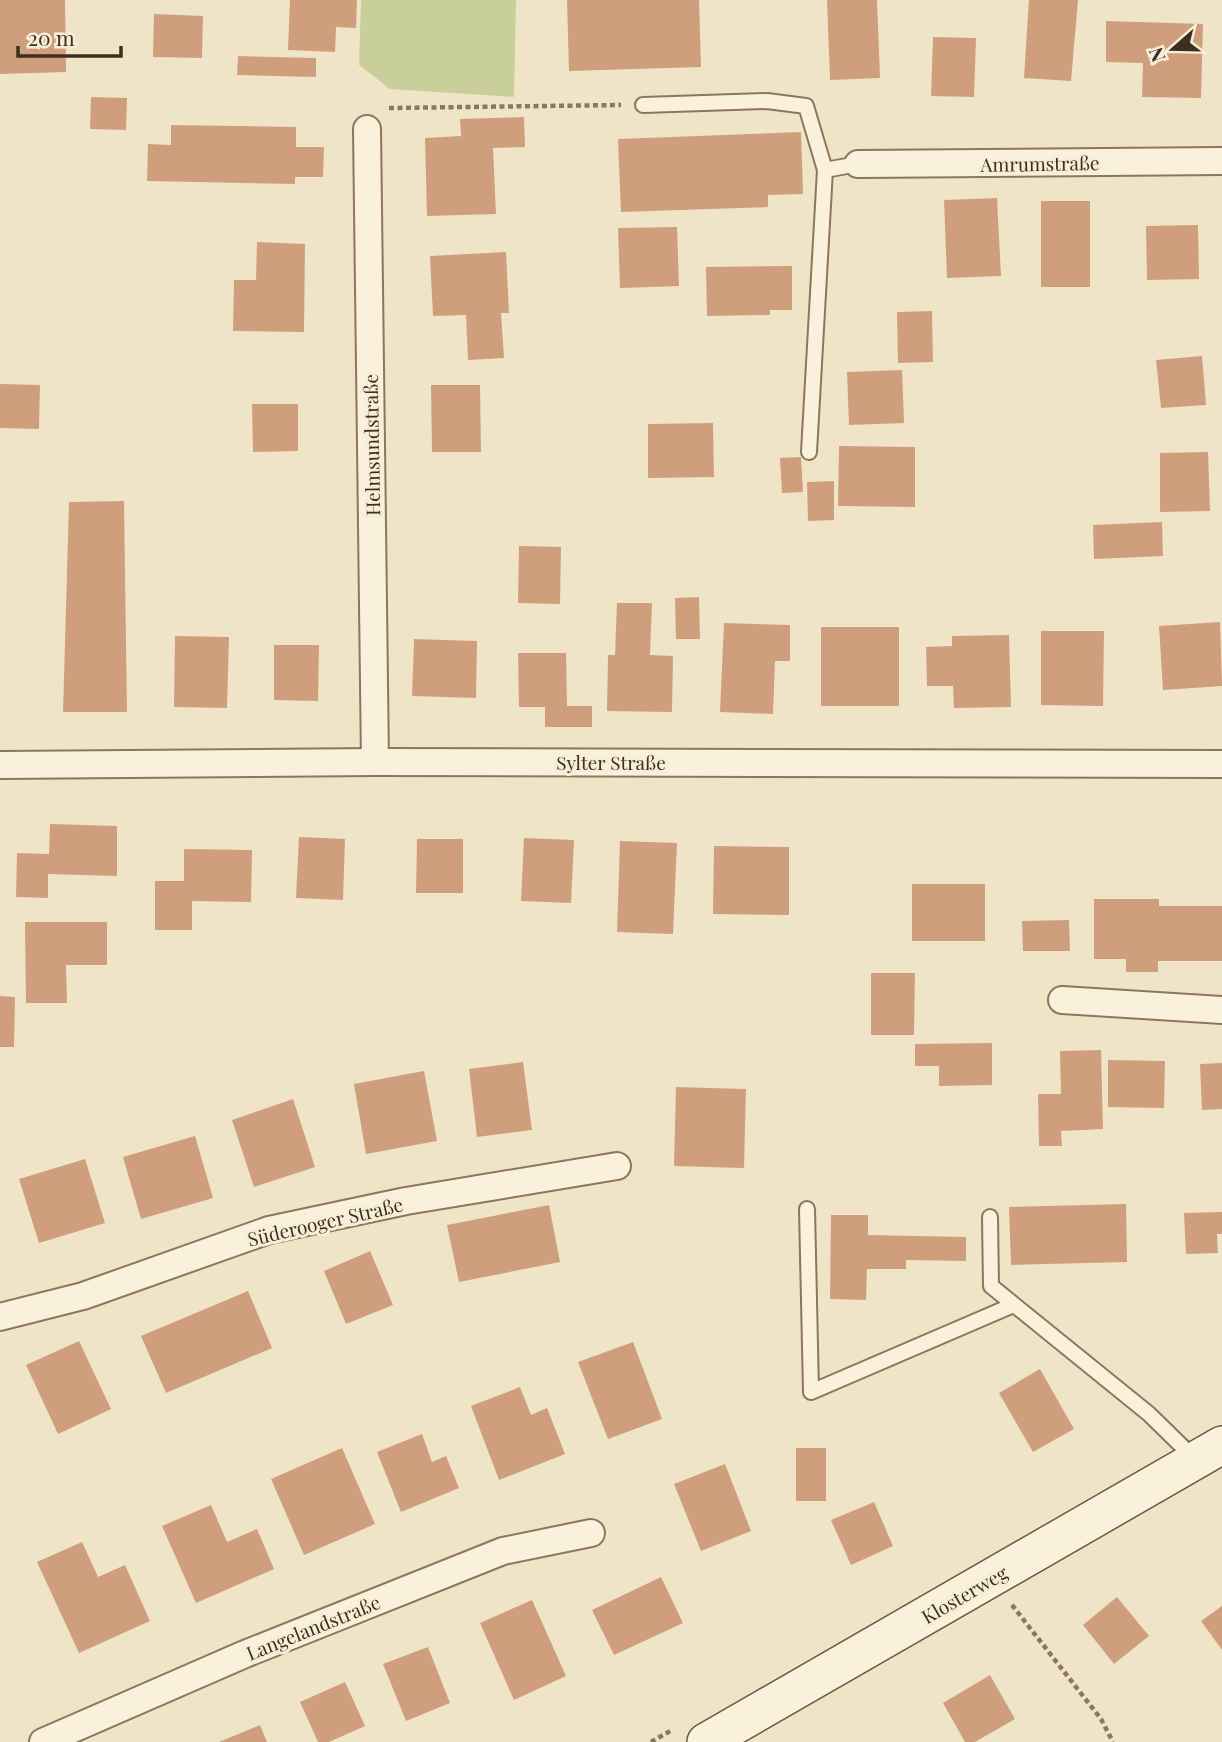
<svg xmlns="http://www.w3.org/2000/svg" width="1222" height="1742" viewBox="0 0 1222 1742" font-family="'Playfair Display',serif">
  <rect width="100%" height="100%" fill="#f0e4c8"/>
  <polygon fill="#c9cf9b" points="361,0 516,0 514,97 390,89 359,65"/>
  <g fill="#cf9f7d">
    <polygon points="0,0 65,0 66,72 0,74"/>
    <polygon points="290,0 357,0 356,28 336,27 335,52 288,50"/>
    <polygon points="567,0 699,0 701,67 569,71"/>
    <polygon points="827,0 877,0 880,78 830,80"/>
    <polygon points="1029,0 1078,0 1071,81 1024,78"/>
    <polygon points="154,14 203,16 202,58 153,57"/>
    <polygon points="1106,21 1203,24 1201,98 1142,97 1143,63 1106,62"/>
    <polygon points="933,37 976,38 974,97 931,96"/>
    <polygon points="238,56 316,58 316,77 237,75"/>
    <polygon points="91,97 127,98 126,130 90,129"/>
    <polygon points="524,117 525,147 493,148 496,214 427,216 425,138 461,136 460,119"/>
    <polygon points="171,125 296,127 296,147 324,147 323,177 295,177 295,184 147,181 148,144 171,145"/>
    <polygon points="801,132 803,194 768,195 768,207 621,212 618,139"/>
    <polygon points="997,198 1001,276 947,278 944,200"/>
    <rect x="1041" y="201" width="49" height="86"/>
    <polygon points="1198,225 1199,279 1147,280 1146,226"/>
    <polygon points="677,227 679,286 620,288 618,228"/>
    <polygon points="257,242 305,244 304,332 233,331 234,280 256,280"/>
    <polygon points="506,252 509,313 501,313 504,358 468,360 466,315 433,316 430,256"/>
    <polygon points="792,266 792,310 770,310 770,315 707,316 706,267"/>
    <polygon points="932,311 933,362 898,363 897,312"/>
    <polygon points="1202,356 1206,405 1161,408 1156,360"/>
    <polygon points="902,370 904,423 849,425 847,372"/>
    <polygon points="0,384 40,385 39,429 0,428"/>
    <polygon points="431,385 480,385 481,452 432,452"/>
    <polygon points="252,404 298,404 298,451 253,452"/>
    <polygon points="713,423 714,477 648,478 648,424"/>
    <polygon points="839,446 915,447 915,507 838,506"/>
    <polygon points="1208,452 1210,511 1160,512 1160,453"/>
    <polygon points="801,457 803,492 782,493 780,458"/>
    <polygon points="834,481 834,520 808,521 807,482"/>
    <polygon points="124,501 127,712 63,712 69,502"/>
    <polygon points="1162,522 1163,556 1094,559 1093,525"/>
    <polygon points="519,546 561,547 560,604 518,603"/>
    <polygon points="699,597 700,639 676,639 675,598"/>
    <polygon points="617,603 652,603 650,655 673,656 672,712 607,711 608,655 615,655"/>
    <polygon points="1220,622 1222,686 1163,690 1159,626"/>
    <polygon points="724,623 790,625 790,661 775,661 773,714 720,712"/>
    <rect x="821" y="627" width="78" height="79"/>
    <polygon points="1041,631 1104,631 1103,706 1041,705"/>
    <polygon points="1009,635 1011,707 954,708 953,686 927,686 926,647 952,646 952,636"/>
    <polygon points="175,636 229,637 227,708 174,707"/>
    <polygon points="414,639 477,641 476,698 412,696"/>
    <polygon points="274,645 319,645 318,701 274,700"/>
    <polygon points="518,653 566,653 567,706 592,706 592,727 545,727 545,707 519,707"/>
    <polygon points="50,824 117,826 117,876 48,874 48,898 16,897 17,853 49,854"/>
    <polygon points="299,837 345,839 343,900 296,898"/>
    <polygon points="524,838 574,840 571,903 521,901"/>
    <polygon points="417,839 463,839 463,893 416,893"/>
    <polygon points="620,841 677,843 673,934 617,932"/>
    <polygon points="714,846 789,847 789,915 713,914"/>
    <polygon points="184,849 252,850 251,902 192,901 192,930 155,930 155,881 184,881"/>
    <rect x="912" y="884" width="73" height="57"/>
    <polygon points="1094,899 1159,899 1159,906 1222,906 1222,961 1158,961 1158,972 1126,972 1126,959 1094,959"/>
    <polygon points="1069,920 1070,951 1023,951 1022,921"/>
    <polygon points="25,922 107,922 107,965 66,965 67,1003 26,1003"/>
    <polygon points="871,973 915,973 914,1035 871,1035"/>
    <polygon points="0,996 15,997 14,1047 0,1047"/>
    <polygon points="992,1043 992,1085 939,1086 939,1066 915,1066 915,1044"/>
    <polygon points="1101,1050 1103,1129 1061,1131 1062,1146 1039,1146 1038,1094 1061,1094 1060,1051"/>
    <polygon points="1108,1060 1165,1061 1164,1108 1108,1107"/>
    <polygon points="523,1062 532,1130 477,1137 469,1069"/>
    <polygon points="1222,1063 1222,1109 1202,1110 1200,1064"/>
    <polygon points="424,1071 437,1141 366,1154 354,1084"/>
    <polygon points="676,1087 746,1089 744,1168 674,1166"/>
    <polygon points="293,1099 315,1167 254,1187 232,1120"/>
    <polygon points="195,1136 213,1198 141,1219 123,1157"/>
    <polygon points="85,1159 105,1223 39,1243 19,1179"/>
    <polygon points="1126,1204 1127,1262 1011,1265 1009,1207"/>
    <polygon points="549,1205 560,1262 459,1282 447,1225"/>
    <polygon points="1222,1212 1222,1234 1217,1234 1218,1253 1186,1254 1184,1213"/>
    <polygon points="831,1215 868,1215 868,1235 966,1237 966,1261 906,1260 906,1269 867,1269 866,1300 830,1299"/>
    <polygon points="370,1251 393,1305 346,1324 324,1271"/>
    <polygon points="248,1291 272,1348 166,1393 141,1336"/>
    <polygon points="79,1341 111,1409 58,1434 26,1365"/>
    <polygon points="633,1342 662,1419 608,1439 578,1362"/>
    <polygon points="1040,1369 1074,1429 1033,1452 999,1393"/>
    <polygon points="520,1387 531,1415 547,1408 565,1454 499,1480 471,1406"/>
    <polygon points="422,1434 432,1462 446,1456 459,1488 401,1512 377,1452"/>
    <polygon points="342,1448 375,1524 304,1555 271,1479"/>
    <rect x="796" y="1448" width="30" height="53"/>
    <polygon points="725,1464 751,1531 701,1551 674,1484"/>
    <polygon points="874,1502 893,1546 851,1565 831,1520"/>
    <polygon points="211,1505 227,1542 257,1529 274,1569 196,1603 162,1526"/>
    <polygon points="82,1542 98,1577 125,1565 150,1621 79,1653 37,1562"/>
    <polygon points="661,1577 683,1623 614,1655 592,1610"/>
    <polygon points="1117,1597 1149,1636 1114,1664 1083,1625"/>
    <polygon points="532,1600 566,1676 514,1700 480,1623"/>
    <polygon points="1222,1606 1222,1650 1201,1621"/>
    <polygon points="428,1647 450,1703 406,1721 383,1664"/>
    <polygon points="990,1675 1015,1719 975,1742 965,1742 943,1703"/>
    <polygon points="345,1682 365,1726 329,1742 318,1742 300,1702"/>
    <polygon points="260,1725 267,1742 219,1742"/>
  </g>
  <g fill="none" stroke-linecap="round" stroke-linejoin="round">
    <defs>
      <g id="lane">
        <polyline points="643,105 767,101 806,106 825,170"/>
        <polyline points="809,452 825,170 858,164"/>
        <polyline points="807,1209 811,1392 1011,1306"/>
        <polyline points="990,1217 991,1286 1149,1414 1195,1459"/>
      </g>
      <g id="street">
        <polyline points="367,129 375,762"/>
        <polyline points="858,164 1222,161"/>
        <polyline points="0,765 375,762 1222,764"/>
        <polyline points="1062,1000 1222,1010"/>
        <polyline points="0,1317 83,1296 269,1230 406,1201 617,1166"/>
        <polyline points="43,1742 245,1654 503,1551 591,1533"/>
      </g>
      <polyline id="secondary" points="706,1742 1222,1445"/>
    </defs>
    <use href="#lane" stroke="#8d765c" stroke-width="18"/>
    <use href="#street" stroke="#8d765c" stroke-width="30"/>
    <use href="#secondary" stroke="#6f573f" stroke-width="40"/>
    <g stroke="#8d765c" stroke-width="4.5" stroke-dasharray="5 3.5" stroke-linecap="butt">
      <polyline points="389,108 621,105"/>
      <polyline points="1012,1605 1101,1719 1113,1742"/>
      <polyline points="651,1742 672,1730"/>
    </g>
    <use href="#lane" stroke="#faf1dc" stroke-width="14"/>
    <use href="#street" stroke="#faf1dc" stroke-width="26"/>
    <use href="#secondary" stroke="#faf1dc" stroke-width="37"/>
  </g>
  <g text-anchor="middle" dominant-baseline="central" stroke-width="6" stroke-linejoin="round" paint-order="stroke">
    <g font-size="19" fill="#3d2e20" stroke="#f7eed8">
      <text transform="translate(1040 163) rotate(-1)">Amrumstraße</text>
      <text transform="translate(371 445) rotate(-91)">Helmsundstraße</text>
      <text x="611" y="762">Sylter Straße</text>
      <text transform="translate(325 1221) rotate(-13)">Süderooger Straße</text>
      <text transform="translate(964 1594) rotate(-30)">Klosterweg</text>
      <text transform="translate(313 1627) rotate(-22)">Langelandstraße</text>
    </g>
  </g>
  <g transform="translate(1173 49) rotate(250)" stroke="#f7eed8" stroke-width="5" paint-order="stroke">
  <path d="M0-5L12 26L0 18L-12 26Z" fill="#3d2e20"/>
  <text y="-10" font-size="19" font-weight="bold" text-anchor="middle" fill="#3d2e20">N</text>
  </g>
  <path d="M18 46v10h103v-10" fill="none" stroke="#3d2e20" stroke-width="3.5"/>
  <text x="28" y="46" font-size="21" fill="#3d2e20" stroke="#f7eed8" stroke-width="5" paint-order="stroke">20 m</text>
</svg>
